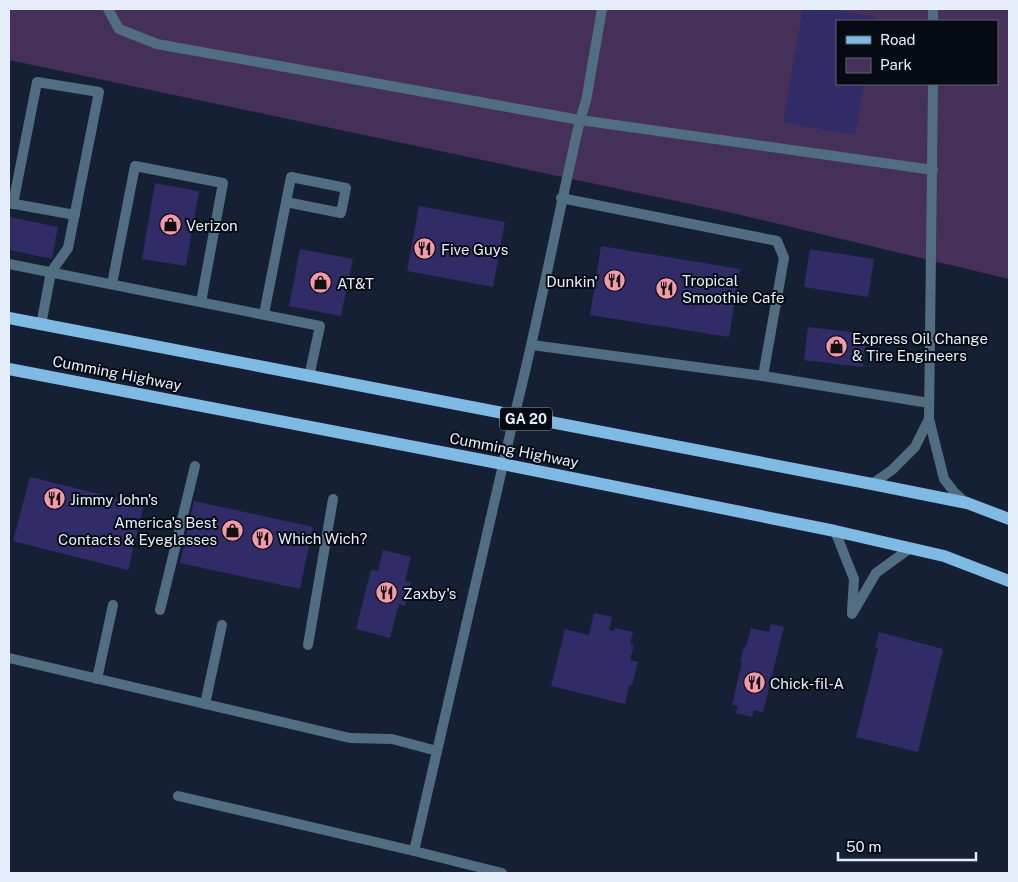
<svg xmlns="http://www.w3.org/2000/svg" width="1018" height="882" viewBox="0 0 1018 882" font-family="'Public Sans',sans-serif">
  <rect width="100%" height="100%" fill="#162034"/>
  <path fill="#443059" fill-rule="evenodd" d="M9 9H1009V279L733 213 9 60ZM837 21H997V84H837Z"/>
  <g fill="#312b67">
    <polygon points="803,9 829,9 876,17 875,21 837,21 837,84 864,84 855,135 783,122"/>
    <polygon points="155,183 199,191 186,266 142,259"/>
    <polygon points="419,206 505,222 493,287 407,271"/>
    <polygon points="9,217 58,227 52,259 9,250"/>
    <polygon points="601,246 740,269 729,337 590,315"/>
    <polygon points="300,249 353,259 341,316 289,306"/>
    <polygon points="810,249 874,259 868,297 804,287"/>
    <polygon points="808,327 867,334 863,367 804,360"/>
    <polygon points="30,477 144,505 128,570 13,541"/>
    <polygon points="194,501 313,527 300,589 180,563"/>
    <polygon points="383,550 411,557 405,581 411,582 405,606 399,604 390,638 356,629 371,570 378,571"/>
    <polygon points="594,613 612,617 609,630 614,631 615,628 633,632 630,644 634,645 630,660 638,662 632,685 629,685 625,704 551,686 565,629 589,635"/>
    <polygon points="771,624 784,627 763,712 754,710 752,717 736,713 738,706 732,705 742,662 740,662 744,647 746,647 751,628 769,632"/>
    <polygon points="879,632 943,649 918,752 856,737 878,648 875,648"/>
  </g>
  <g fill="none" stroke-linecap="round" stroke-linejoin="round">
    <g stroke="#516d81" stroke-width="10">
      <path d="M108 9 119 29 157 44 580 120C557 219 539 319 514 417L414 851 178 796"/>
      <polyline points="602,9 586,101 580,120 933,170"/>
      <polyline points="933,9 933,21"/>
      <polyline points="9,203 75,215"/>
      <polyline points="13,204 37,82 99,92 68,248 51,272 41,325"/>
      <polyline points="9,264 320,326 309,377"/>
      <polyline points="112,284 135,166 223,183 201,302"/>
      <polyline points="264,314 291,177 346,188 341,213 286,202"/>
      <polyline points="532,345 763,376 784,258 777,241 561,198"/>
      <polyline points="763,376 929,403"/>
      <polyline points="929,419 933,84"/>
      <polyline points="872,484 892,470 915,447 929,419 944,479 954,492 966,503"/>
      <polyline points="835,531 854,579 852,611"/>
      <polyline points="160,610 195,466"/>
      <polyline points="852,614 876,573 909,549"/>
      <polyline points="308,645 333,499"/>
      <polyline points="9,658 350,738 392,739 437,751"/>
      <polyline points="97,679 113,605"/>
      <polyline points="205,704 222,625"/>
      <polyline points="414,851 502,873"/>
    </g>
    <g stroke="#7fbae4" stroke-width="12">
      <polyline points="9,318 872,484 967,503 1009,519"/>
      <polyline points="9,369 503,464 835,531 944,556 1009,581"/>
    </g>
  </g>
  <defs>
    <symbol id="shop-disc" viewBox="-11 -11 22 22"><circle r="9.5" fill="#f39aa9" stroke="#060a13"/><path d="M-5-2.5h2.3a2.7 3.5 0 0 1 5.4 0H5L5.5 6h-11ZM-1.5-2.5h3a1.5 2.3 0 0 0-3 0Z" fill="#111"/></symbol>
    <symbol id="restaurant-disc" viewBox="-11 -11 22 22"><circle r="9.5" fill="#f39aa9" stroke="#060a13"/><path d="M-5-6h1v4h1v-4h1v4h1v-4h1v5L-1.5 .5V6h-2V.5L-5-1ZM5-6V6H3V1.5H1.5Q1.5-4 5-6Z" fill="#111"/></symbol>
  </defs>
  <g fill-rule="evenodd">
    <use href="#shop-disc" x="158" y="212" width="25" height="25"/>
    <use href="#restaurant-disc" x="412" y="236" width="25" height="25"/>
    <use href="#restaurant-disc" x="602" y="268" width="25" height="25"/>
    <use href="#shop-disc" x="308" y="270" width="25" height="25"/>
    <use href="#restaurant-disc" x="654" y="276" width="25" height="25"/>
    <use href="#shop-disc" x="824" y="334" width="25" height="25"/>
    <use href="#restaurant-disc" x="42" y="486" width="25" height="25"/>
    <use href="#shop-disc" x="220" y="518" width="25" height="25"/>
    <use href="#restaurant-disc" x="250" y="526" width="25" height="25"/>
    <use href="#restaurant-disc" x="374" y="580" width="25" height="25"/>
    <use href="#restaurant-disc" x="742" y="670" width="25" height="25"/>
  </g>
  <g text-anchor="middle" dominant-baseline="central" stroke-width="4" stroke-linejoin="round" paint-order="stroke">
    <rect fill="#060a13" stroke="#a3a9b5" stroke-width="1" x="500" y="407.5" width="52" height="23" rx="4"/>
    <g font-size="14" font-weight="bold" fill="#e6edfb">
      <text x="526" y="419">GA 20</text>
    </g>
    <g font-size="15" fill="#e6edfb" stroke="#060a13" text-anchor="start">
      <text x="186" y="225">Verizon</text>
      <text x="441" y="249">Five Guys</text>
      <text x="682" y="280">Tropical<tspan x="682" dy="17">Smoothie Cafe</tspan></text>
      <text x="598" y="281" text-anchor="end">Dunkin'</text>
      <text x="337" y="283">AT&amp;T</text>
      <text x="852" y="338">Express Oil Change<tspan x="852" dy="17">&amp; Tire Engineers</tspan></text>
      <text x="70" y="499">Jimmy John's</text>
      <text x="217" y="522" text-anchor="end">America's Best<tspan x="217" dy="17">Contacts &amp; Eyeglasses</tspan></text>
      <text x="278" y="538">Which Wich?</text>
      <text x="403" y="593">Zaxby's</text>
      <text x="770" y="683">Chick-fil-A</text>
    </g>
    <g font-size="15" fill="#e6edfb" stroke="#060a13">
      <text transform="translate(117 373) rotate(11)">Cumming Highway</text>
      <text transform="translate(514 450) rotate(11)">Cumming Highway</text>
    </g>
  </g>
  <rect width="1018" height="882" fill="none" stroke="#e6edfb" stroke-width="20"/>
  <rect x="836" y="20" width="162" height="65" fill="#060a13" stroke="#606570"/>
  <rect x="846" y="36" width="25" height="8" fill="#7fbae4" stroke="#606570"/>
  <text x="880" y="45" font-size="15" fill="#e6edfb">Road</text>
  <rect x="846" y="58" width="25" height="15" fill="#443059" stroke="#606570"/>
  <text x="880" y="70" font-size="15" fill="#e6edfb">Park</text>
  <path d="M838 852v8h138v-8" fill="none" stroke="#e6edfb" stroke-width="2.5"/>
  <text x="846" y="852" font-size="15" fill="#e6edfb" stroke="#060a13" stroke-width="4" paint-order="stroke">50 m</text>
</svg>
